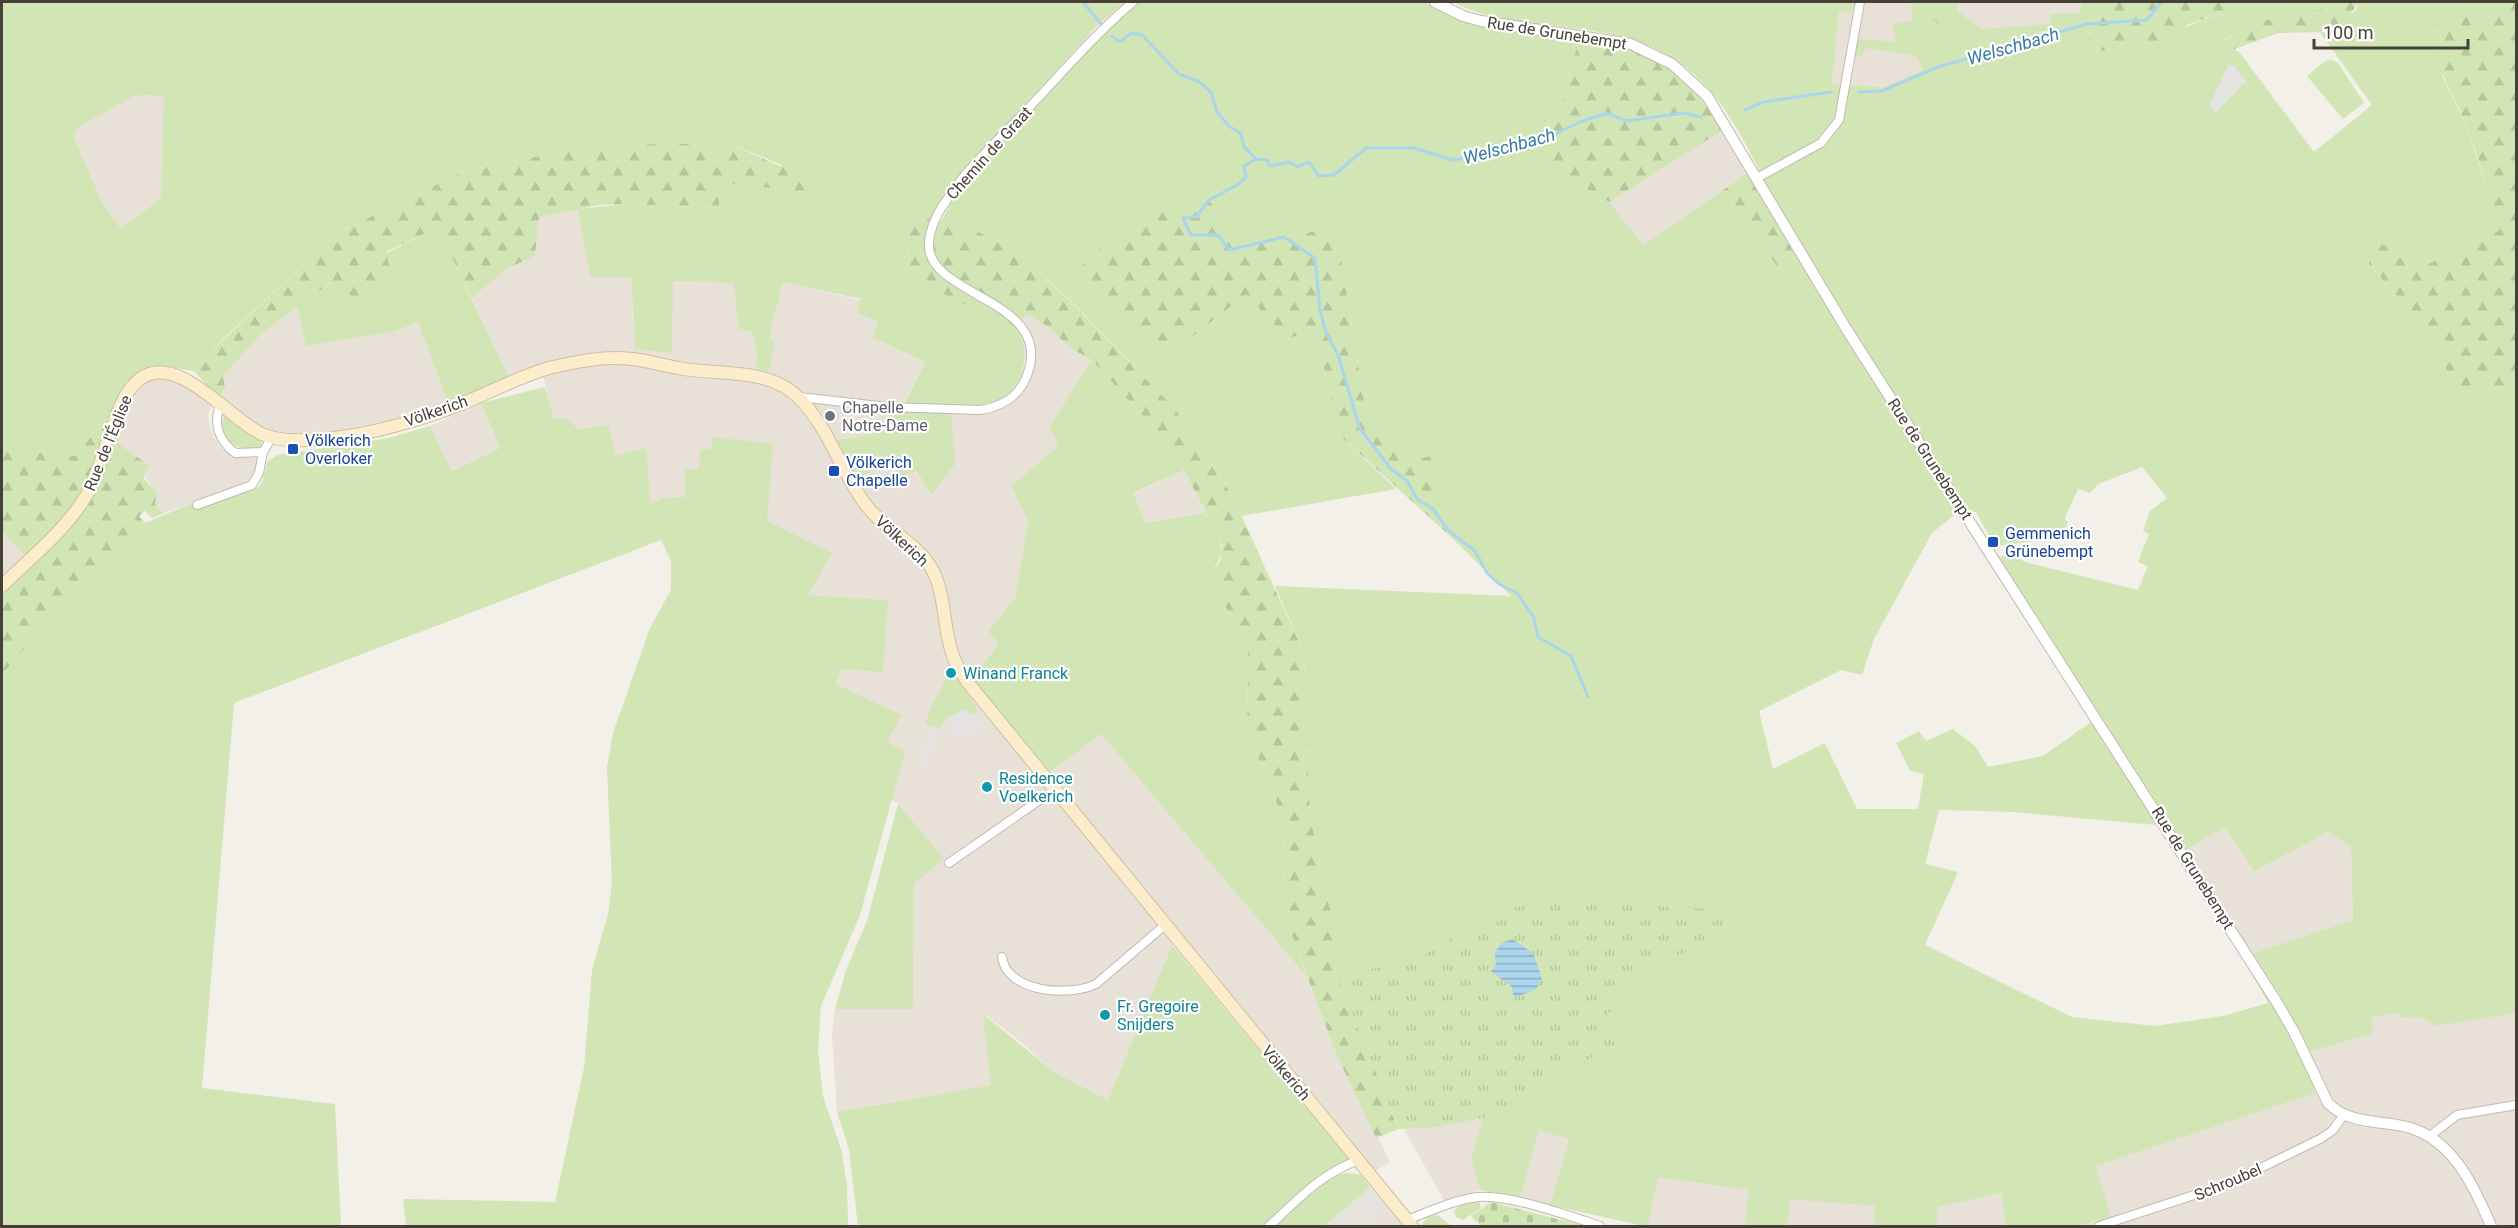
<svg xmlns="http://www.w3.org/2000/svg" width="2518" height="1228" viewBox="0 0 2518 1228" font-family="Roboto,sans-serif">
  <defs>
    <pattern id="forest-firs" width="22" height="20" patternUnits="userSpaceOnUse" patternTransform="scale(1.5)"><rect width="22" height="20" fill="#d2e5b5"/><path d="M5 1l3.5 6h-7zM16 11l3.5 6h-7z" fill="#b6c69c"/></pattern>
    <pattern id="cemetery-stones" width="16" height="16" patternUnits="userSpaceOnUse" patternTransform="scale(1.5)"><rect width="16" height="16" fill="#d2e5b5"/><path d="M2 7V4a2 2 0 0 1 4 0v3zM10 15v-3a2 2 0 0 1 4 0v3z" fill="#b6c69c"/></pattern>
    <pattern id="park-tufts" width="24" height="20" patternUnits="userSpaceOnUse" patternTransform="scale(1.5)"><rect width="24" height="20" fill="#d2e5b5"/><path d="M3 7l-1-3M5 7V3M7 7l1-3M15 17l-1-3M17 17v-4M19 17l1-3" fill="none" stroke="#b6c69c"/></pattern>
    <pattern id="water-rules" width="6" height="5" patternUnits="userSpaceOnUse" patternTransform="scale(1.5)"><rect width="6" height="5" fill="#aad5ec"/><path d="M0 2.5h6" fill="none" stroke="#8caec0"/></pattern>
  </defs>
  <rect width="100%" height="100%" fill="#f3f0e9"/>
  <g fill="#e7e1d8">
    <polygon points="1854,2 2081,2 2080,14 1923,70 1884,87 1832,84 1839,11 1852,13"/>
    <polygon points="148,95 165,96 161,198 121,229 102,202 74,137 76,130 83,124 135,96"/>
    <polygon points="1723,130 1749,172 1643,245 1609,202"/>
    <polygon points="578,209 590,277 631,277 633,325 672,353 672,281 733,283 739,329 752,332 758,358 767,371 776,342 770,339 770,332 783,282 861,300 878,320 872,337 925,362 889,430 828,442 915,471 932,494 955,464 947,405 1025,366 1023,342 1010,325 1028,315 1044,324 1072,349 1092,360 1051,425 1058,446 1011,486 1028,521 1015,598 988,631 998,644 966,688 1040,781 1101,734 1307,977 1335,1051 1390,1162 1374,1172 1180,938 1172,945 1108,1100 1054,1072 1016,1038 984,1014 991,1085 837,1112 832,1036 835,1009 913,1009 914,882 898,804 891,800 905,752 888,743 900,715 836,684 841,669 888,600 808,595 658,615 671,590 671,561 661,540 663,499 651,503 646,448 614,455 609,425 577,429 567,419 554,419 543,375 509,377 472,298 506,269 535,256 539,217"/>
    <polygon points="297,306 306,346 392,332 418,322 448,403 414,415 316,435 276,433 243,419 218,398 225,387 223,376 263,332"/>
    <polygon points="162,377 184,383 212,405 208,415 210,429 220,447 230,455 258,458 252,479 247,484 164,513 155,504 157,492 118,444 127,416 123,413 130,395 142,382"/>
    <polygon points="481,403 500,448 450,471 430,426"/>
    <polygon points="1184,470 1205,513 1145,523 1133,494"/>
    <polygon points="2,531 25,555 2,579"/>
    <polygon points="2225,827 2254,870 2328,832 2351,847 2353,920 2242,957 2178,854"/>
    <polygon points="2398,1013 2427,1019 2437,1026 2516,1013 2516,1226 2077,1226 2111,1217 2096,1166 2316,1093 2301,1054 2372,1033 2371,1017"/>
    <polygon points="1445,1114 1483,1118 1471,1158 1480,1190 1445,1202 1396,1115"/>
    <polygon points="1538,1130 1569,1138 1550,1205 1520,1197"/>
    <polygon points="1658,1177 1750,1190 1745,1226 1648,1226"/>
    <polygon points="2003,1193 2005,1226 1937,1226 1937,1207"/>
    <polygon points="1790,1198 1875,1206 1874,1226 1788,1226"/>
    <polygon points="1385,1204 1404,1226 1373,1226 1376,1224 1370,1217"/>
  </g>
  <polygon fill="#e6e2de" points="1370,1187 1385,1204 1370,1217 1376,1224 1373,1226 1324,1226"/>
  <g fill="#d2e5b5" fill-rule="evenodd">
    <path d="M2 2H1125L1097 26 958 178 938 205 932 219 924 218 911 223 908 233 909 274C934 286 959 298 984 311 991 314 1000 315 1006 319 1034 338 1028 381 1002 398 987 408 964 405 948 405L952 422 955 464 932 495 916 471 900 477 890 462 850 482 828 442 889 430 887 404H904L925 362 872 337 878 321 857 313 861 299 783 282 770 332V339L776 342 768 372 755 367 758 358 752 332 739 329 733 283 673 281 672 353 635 349 631 277H590L578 209 627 204 718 208V181L804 192 780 164 737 147 669 143 572 150 468 169 338 233 224 338 194 371 159 366 137 373 126 383 111 416 102 421 77 456 2 449ZM148 95 164 97 161 198 121 229 102 202 74 137 76 130 83 124 135 96Z"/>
    <path d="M1140 2H1425C1472 31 1526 33 1579 40L1556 121 1529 131 1526 152 1609 202 1643 245 1723 190 1779 269 1798 260C1780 231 1773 199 1758 168 1723 96 1687 47 1604 33 1555 24 1498 25 1453 2H1854L1852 13 1839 11 1832 84 1884 87 1923 70 1916 56 1867 48 1862 55 1855 56 1857 39 1896 42 1893 24 1913 21 1911 2H1957V11L1982 29 2050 24V14L2080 13 2081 2H2117L2085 22 2092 45 2098 51 2125 50 2219 14 2243 2H2344L2343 8C2303 11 2260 18 2225 39L2227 52 2234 49 2240 53 2314 152 2372 105 2319 31 2331 32 2356 10 2358 2H2506L2501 11 2490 16 2464 14 2442 75 2467 127 2501 230 2416 270 2408 267 2397 252 2369 264 2400 300 2407 325 2434 332 2448 374 2468 397 2516 383V1013L2437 1026 2422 1018 2400 1017 2398 1013 2371 1017 2373 1033 2302 1054 2316 1093 2096 1166 2111 1217 2077 1226H2005L2002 1193 1938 1207 1937 1226H1874L1875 1206 1790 1199 1788 1226H1745L1749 1190 1658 1177 1648 1226H1643L1550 1205 1569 1139 1539 1130 1520 1197 1480 1190 1471 1158 1483 1118 1508 1102 1606 1016 1648 967 1751 926 1737 910 1576 902 1501 908 1414 961 1344 974 1310 816 1304 653 1275 586 1511 596 1451 537 1432 485 1401 465 1365 408 1336 227 1241 246 1209 201 1246 293 1287 338 1316 332 1339 435 1396 489 1242 516 1233 497 1175 409 1077 307 1022 256 941 222 956 193 970 177 1116 21ZM2241 76 2246 82 2210 104 2214 96ZM2142 467 2167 498 2150 511 2143 531 2149 534 2138 562 2148 566 2138 590 2025 562 2013 555 1988 558 2091 722 2043 756 1988 767 1975 746 1953 729 1926 741 1919 731 1896 743 1910 771 1924 774 1918 809H1857L1825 743 1773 769 1759 711 1841 670 1862 675 1874 639 1932 533 1958 512H1976L1995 546 2061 538 2068 523 2065 518 2078 489 2090 493 2098 484ZM1939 810 2014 812 2156 825 2178 854 2225 827 2254 871 2328 832 2351 847 2353 920 2242 957 2268 1003 2223 1016 2155 1026 2072 1017 1925 945 1958 872 1925 864Z"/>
    <polygon points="2332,60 2338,63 2364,103 2343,119 2307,76 2325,61"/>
    <polygon points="424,234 446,245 509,377 448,403 418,322 392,332 306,346 297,306 331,282"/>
    <path d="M1092 360 1151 425 1184 470 1133 493 1145 523 1205 513C1219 538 1231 549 1209 575L1248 649 1247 735 1273 788 1283 829 1286 920 1307 977 1101 734 1047 775 972 680 998 644 988 631 1015 598 1028 521 1011 486 1058 446 1050 426Z"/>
    <polygon points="545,387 554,419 567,419 578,429 609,425 615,455 646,448 651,503 663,498 685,497 685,470 699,469 700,450 711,449 713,437 773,444 767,521 832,553 808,595 888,600 883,672 841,669 836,684 901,715 888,742 905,752 860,915 821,1006 818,1050 823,1096 842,1152 847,1186 848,1226 406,1226 403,1199 555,1202 584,1068 592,970 608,914 612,883 607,768 613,733 650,628 671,590 671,561 661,540 234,703 202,1088 335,1104 341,1226 2,1226 2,674 91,573 145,523 197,501 199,508 257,488 262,483 268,461 278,455 389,438 430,426 451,471 500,448 481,403"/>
    <path d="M225 415 262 440 260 450C239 450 211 442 225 415Z"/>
    <path d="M949 675 958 680 978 711 970 716 966 709C955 714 942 717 940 729L925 724 934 701Z"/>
    <polygon points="898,804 944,859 914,883 913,1009 835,1009 846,970 867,921"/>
    <path d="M1172 945 1349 1159C1316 1177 1291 1201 1264 1226H858L849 1150 837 1112 991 1085 983 1014 1054 1072 1108 1100Z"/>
    <polygon points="1346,1173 1360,1174 1370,1187 1324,1226 1273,1226 1334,1176"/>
    <polygon points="1479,1201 1481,1208 1463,1220 1456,1217 1454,1211 1459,1206"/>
    <polygon points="1436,1214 1452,1226 1421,1226 1427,1217"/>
  </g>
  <g fill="url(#forest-firs)">
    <polygon points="2117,2 2243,2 2219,14 2189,24 2158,44 2125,50 2098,51 2092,45 2085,22"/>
    <path d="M2344 2H2358L2348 19 2331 32 2278 33 2227 52 2218 61 2217 47C2248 17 2302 11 2343 8Z"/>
    <path d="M2506 2H2516V383L2468 397 2448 374 2434 332 2407 325 2400 300 2369 264 2371 248 2378 242 2397 252 2408 267 2416 270 2500 230C2490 197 2480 162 2468 129 2453 91 2433 70 2436 25L2464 14 2490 16 2501 11Z"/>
    <path d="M1579 40C1654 50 1682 66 1723 130L1609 202 1526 152 1528 131 1556 121Z"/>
    <polygon points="669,143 736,147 806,177 805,192 718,182 719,208 627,204 600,205 539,217 535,256 506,269 472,298 446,245 424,234 386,252 391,273 356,299 331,282 263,332 223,376 225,387 218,398 194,371 224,339 338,233 468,169 572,150"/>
    <polygon points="1749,172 1798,260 1779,269 1723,190"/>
    <polygon points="1209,200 1242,246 1336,227 1365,408 1401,464 1437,454 1432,485 1451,537 1339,435 1316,332 1287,338 1246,294 1165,358 1073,273 1154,203 1176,223"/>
    <polygon points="924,218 962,223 1022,256 1077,308 1175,409 1233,497 1304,653 1310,816 1344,974 1414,961 1501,908 1576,902 1737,910 1751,926 1648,967 1606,1016 1615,1044 1483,1118 1391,1112 1399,1129 1376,1138 1335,1051 1286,920 1283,829 1273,788 1247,735 1248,649 1209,575 1220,562 1222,545 1184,470 1151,425 1092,360 1072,349 1044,324 1028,315 1010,325 1005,319 954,300 909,274 908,233 911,223"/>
    <polygon points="123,413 127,415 118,444 149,465 143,478 157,492 155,504 164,513 152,518 145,511 139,516 145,523 91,573 2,674 2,579 25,555 2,531 2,449 77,456 102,421"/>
  </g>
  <polygon fill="url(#cemetery-stones)" points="1491,1202 1585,1226 1481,1226 1471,1216"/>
  <g fill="url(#park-tufts)">
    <polygon points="1933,8 1950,22 1944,29 1926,15"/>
    <polygon points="1576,902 1737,910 1751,926 1648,967 1606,1016 1615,1044 1483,1118 1435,1127 1399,1129 1340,985 1344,974 1414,961 1501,908"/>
  </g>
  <g fill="#e5e3e1">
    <polygon points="2228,65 2234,66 2246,81 2215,113 2210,104"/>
    <polygon points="966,709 970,715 975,713 984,727 958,740 947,717"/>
    <polygon points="932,726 940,729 926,768 918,766"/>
  </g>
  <polygon fill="url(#water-rules)" points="1512,939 1533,953 1542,978 1536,989 1514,998 1512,987 1491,971 1496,965 1495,952 1502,943"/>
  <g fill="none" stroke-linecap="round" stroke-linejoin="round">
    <g stroke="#aad5ec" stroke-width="3">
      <polyline points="1083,2 1101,24"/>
      <polyline points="1112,36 1120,42 1131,33 1142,35 1179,74 1198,81 1211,92 1217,112 1229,126 1241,134 1244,147 1256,159 1267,160 1270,166 1290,162 1297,167 1309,162 1319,176 1334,175 1366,148 1414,148 1453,160 1490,154 1498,149 1547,138 1580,122 1606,113 1627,121 1683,113 1701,117"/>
      <polyline points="1860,92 1882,91 1938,67 2087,24 2147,20 2161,2"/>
      <polyline points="1745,110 1763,102 1831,92"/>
      <polyline points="1256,159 1244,166 1246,177 1239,184 1209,200 1196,217 1183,218 1191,235 1218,235 1229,250 1284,237 1315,258 1320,310 1326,333 1338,355 1360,429 1391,469 1407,481 1417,499 1433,509 1449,531 1475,551 1487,573 1499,584 1517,593 1534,618 1538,637 1571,656 1588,697"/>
    </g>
    <defs>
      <g id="minor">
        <polyline points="1757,178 1821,143 1839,120 1860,2"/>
        <path d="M799 397 888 407 980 410C1000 407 1017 399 1026 378 1058 301 934 298 929 248 928 232 937 213 946 201 967 168 998 140 1025 112 1060 75 1094 35 1133 2"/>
        <path d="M220 405C213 424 219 441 235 453L263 452 272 437"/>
        <polyline points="197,505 252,485 259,473 263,452"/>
        <polyline points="949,863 1054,790"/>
        <path d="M1002 957C1007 993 1070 997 1096 984L1165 925"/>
        <polyline points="2430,1136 2457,1115 2516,1105"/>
        <path d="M1407 1220C1430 1211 1454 1200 1478 1197 1508 1194 1570 1216 1600 1226"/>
        <path d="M1269 1226C1301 1197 1317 1177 1358 1160"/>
        <polyline points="2099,1226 2228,1184 2320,1139 2332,1131 2344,1115"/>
      </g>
      <path id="tertiary" d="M1435 2 1463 16 1481 21 1631 44 1672 64 1707 96 1847 330 2276 1001 2294 1032 2328 1103C2347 1122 2372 1121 2397 1125 2449 1132 2473 1183 2491 1226"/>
      <path id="secondary" d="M2 586C30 558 65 531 86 496 105 466 113 398 140 379 177 351 229 419 262 434 276 440 292 441 307 440 358 438 412 423 459 405 489 393 518 377 549 368 570 363 592 358 613 358 636 357 656 364 678 368 717 376 770 366 801 400 829 429 841 472 866 505 885 531 920 543 934 573 946 599 943 629 953 656 956 666 963 675 969 684L1412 1226"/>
    </defs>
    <use href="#minor" stroke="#c1baaf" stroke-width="10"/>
    <use href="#tertiary" stroke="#c1baaf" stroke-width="12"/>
    <use href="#secondary" stroke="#d0bf9c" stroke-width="14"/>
    <use href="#minor" stroke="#fff" stroke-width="8"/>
    <use href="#tertiary" stroke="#fff" stroke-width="10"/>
    <use href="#secondary" stroke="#fbedcc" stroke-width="12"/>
  </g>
  <circle fill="#6b7280" stroke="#fff" stroke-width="2" cx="830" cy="416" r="6"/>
  <g fill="#1a4fb4" stroke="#fff" stroke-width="2">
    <rect x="287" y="443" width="12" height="12" rx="3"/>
    <rect x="828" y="465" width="12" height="12" rx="3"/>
    <rect x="1987" y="536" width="12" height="12" rx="3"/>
  </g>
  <g fill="#0f9aa8" stroke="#fff" stroke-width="2">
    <circle cx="951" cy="673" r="6"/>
    <circle cx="987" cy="787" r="6"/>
    <circle cx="1105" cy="1015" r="6"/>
  </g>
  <g text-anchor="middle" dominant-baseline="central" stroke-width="4.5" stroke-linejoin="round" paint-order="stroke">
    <g font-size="16" fill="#474038" stroke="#fff">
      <text transform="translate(1557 33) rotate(9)">Rue de Grunebempt</text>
      <text transform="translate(989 153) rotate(-48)">Chemin de Graat</text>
      <text transform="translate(436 411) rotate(-19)">Völkerich</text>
      <text transform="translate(108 443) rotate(-68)">Rue de l'Église</text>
      <text transform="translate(1930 459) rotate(57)">Rue de Grunebempt</text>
      <text transform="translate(902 541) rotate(43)">Völkerich</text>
      <text transform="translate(2193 868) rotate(58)">Rue de Grunebempt</text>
      <text transform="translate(1286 1073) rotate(50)">Völkerich</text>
      <text transform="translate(2228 1182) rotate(-23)">Schroubel</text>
    </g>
    <g font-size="16" fill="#5b616d" stroke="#fff" text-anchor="start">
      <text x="842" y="407">Chapelle<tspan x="842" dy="18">Notre-Dame</tspan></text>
    </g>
    <g font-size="16" fill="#164399" stroke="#fff" text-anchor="start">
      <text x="305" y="440">Völkerich<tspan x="305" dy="18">Overloker</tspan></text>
      <text x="846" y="462">Völkerich<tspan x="846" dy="18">Chapelle</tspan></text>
      <text x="2005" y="533">Gemmenich<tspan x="2005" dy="18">Grünebempt</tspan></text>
    </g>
    <g font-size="16" fill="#0d838f" stroke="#fff" text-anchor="start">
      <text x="963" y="673">Winand Franck</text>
      <text x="999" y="778">Residence<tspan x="999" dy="18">Voelkerich</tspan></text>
      <text x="1117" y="1006">Fr. Gregoire<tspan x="1117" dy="18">Snijders</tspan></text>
    </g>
    <g font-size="18" font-style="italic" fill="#367da4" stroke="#fff">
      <text transform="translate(2013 46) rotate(-16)">Welschbach</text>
      <text transform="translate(1509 146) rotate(-15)">Welschbach</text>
    </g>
  </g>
  <rect width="2518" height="1228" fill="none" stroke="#474038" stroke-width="6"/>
  <path d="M2314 39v9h154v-9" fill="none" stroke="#474038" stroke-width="3"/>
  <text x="2323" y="39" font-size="18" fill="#474038" stroke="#ffffff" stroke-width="4.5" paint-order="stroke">100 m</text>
</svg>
